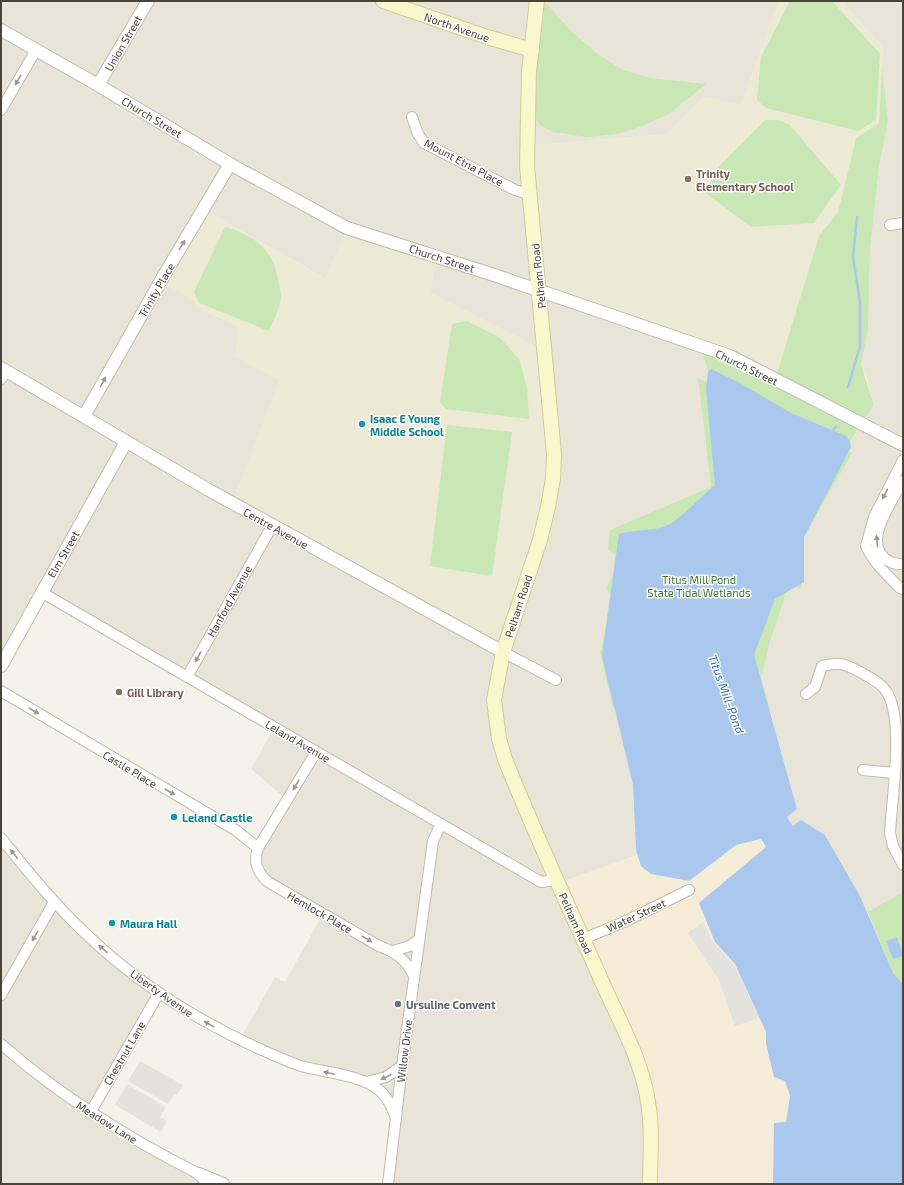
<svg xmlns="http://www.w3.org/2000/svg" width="904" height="1185" viewBox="0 0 904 1185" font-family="'Exo 2',sans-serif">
  <rect width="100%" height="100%" fill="#f4f2ea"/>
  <g fill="#e8e5d8" fill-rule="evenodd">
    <path d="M1 1H779L741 105 704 97 667 134 527 146 700 345 708 372 706 389 715 485 669 525 619 534 615 556 602 656 633 785 636 850 638 855 561 882 637 1053 652 1184H387L395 1105 368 1082 294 1061 240 1039 275 977 285 982 324 912 274 883 264 873 256 856 286 799 251 769 275 726 44 592 1 663ZM199 207 326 279 348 226 437 257 430 293 545 351 232 504 280 380 236 357 238 326 204 311 192 299Z"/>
    <polygon points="842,1 903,1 903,984 893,973 860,896 825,835 793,826 787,817 797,809 754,655 775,599 804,581 804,537 851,447 850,441 874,405 867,379 861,364 868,331 870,250 879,167 888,121 882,65 883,48"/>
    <polygon points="1,838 92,936 130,968 161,989 89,1111 224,1184 1,1184"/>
  </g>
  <polygon fill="#f4ecd7" points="761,839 766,847 699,903 715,942 735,964 766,1032 766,1044 785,1081 790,1096 786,1122 774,1123 773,1184 652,1184 651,1103 561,882 638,855 641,866 651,874 689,881 736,845"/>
  <g fill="#ece9d5">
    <polygon points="779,1 842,1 883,47 879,123 856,138 838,212 819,236 775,380 540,290 527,146 667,134 704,97 741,105"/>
    <polygon points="199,207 325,279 348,225 437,256 430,293 545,351 552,478 507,652 232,504 279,380 235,357 238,326 204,311 192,299 159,281"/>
  </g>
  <g fill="#c9e6b5">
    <polygon points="544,1 571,31 595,52 621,69 650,78 706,84 669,114 642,126 618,134 587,137 553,132 540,125 533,115 537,44 544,19"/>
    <polygon points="790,1 832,1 880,54 876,120 858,131 766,108 757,100 761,57"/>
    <polygon points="882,65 888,121 879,167 870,250 868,331 861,364 874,405 850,441 851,447 849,452 852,453 804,537 804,582 802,583 802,588 796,586 786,593 770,641 761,679 770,710 613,708 600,652 604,637 610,595 607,588 613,573 615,554 608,550 610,530 711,487 698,378 707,382 708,372 700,345 775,380 819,236 838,212 856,138 879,123"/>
    <polygon points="765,120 778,120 790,125 841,185 814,223 751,227 707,194 713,172"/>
    <path d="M225 227C254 235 273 249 278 280 279 285 281 291 281 296 280 308 274 320 269 331L199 303 194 292Z"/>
    <polygon points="467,321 499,337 519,359 527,388 529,419 446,409 440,402 452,324"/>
    <polygon points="447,425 512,432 492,576 430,566"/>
    <polygon points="903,892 903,984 893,973 868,912"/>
  </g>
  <g fill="#e3e2de">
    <polygon points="703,922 713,942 735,967 759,1018 735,1026 719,980 688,933"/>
    <polygon points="140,1061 183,1085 177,1095 174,1094 168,1104 128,1081"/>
    <polygon points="127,1084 166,1107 160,1117 167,1121 161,1132 115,1105"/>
  </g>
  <g fill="#aac8ed">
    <path d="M711 369 738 382 791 413 846 436 850 441 851 447 804 537V582L775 599 754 655 797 809 787 817 793 826 801 820 825 835 860 896 893 973 903 984V1184H773L774 1123 786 1122 790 1096 785 1081 774 1077 766 1044V1032L735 964 715 942 699 903 766 847 761 839 736 845 689 881 651 874 641 866 636 850 633 785 602 656 619 534C635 529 652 532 668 525 678 521 705 493 715 485L706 389 708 372Z"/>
    <polygon points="897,937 903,956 893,959 886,941"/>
  </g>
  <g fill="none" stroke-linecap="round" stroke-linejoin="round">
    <g stroke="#aac8ed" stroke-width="2.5">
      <polyline points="848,387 860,346 860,302 853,257 857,217"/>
      <polyline points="831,432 836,427"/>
    </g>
    <defs>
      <g id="minor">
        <polyline points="1,110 36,50"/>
        <polyline points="412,117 418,134 424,143 515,190 529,194"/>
        <polyline points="890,225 903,223"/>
        <polyline points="1,379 6,371"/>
        <path d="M903 460 874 517 866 546C874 563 887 575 900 588L903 589"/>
        <path d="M903 481C892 501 858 548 891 562 894 564 899 564 903 564"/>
        <polyline points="41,592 541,882 557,880"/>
        <polyline points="503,652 556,680"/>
        <polyline points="187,677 272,526"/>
        <polyline points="1,691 237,831 258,848"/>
        <path d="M806 694 815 687 822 666C841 661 845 664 862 673 872 679 882 683 888 694 904 725 892 796 890 833L893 846 903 865"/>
        <path d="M316 752 258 848C253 862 257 872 268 882L379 946C396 952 406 960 414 976"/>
        <polyline points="863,770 894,773"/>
        <path d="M1 838C27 870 53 903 83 931 135 982 196 1020 262 1050 274 1055 288 1062 301 1066 326 1073 358 1074 379 1090 388 1097 392 1108 396 1118"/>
        <polyline points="583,939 624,922 689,890"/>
        <polyline points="393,951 410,946 419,939"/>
        <polyline points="1,995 54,902"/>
        <path d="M1 1044C61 1097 128 1138 199 1174L207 1184"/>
        <polyline points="367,1082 386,1077 402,1066"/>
        <polyline points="90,1113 159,993"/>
        <polyline points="388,1184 402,1066 433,841 441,824"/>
      </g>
      <g id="tertiary">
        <polyline points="1,30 98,85 230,164 347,228 494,275 730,356 903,445"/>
        <polyline points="98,85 148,1"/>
        <polyline points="1,368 207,489 503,652"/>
        <polyline points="84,416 163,277 230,164"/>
        <polyline points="1,666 126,442"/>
        <polyline points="199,1174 223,1184"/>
      </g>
      <g id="secondary">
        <polyline points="383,1 487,37 532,50"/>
        <path d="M537 1 529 71 527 166 554 454 553 479 548 507 540 540 503 652 494 700 499 739 505 759C535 835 570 909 603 984 620 1022 642 1061 648 1102 653 1129 650 1157 650 1184"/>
      </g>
    </defs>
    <use href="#minor" stroke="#bfbbad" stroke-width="12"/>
    <use href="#tertiary" stroke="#bfbbad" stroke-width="14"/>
    <use href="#secondary" stroke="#d1ca9c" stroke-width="16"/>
    <use href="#minor" stroke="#fff" stroke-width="10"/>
    <use href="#tertiary" stroke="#fff" stroke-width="12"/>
    <use href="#secondary" stroke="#fbf7cd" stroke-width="14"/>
  </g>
  <defs><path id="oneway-solid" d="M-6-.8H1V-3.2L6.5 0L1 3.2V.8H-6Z"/></defs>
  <g fill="#9a9892">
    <use href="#oneway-solid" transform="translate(18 80) rotate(120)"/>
    <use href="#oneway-solid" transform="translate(182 245) rotate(-59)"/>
    <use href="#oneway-solid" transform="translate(103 382) rotate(-61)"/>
    <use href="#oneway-solid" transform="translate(885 494) rotate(117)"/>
    <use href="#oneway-solid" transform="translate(877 541) rotate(-95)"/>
    <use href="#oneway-solid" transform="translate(198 657) rotate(119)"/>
    <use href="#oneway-solid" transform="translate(34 711) rotate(31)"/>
    <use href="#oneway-solid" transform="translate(296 785) rotate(121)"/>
    <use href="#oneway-solid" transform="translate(170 792) rotate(30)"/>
    <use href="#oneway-solid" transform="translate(14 854) rotate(-129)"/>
    <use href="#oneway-solid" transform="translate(35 936) rotate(120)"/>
    <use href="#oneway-solid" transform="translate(367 939) rotate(30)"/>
    <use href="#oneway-solid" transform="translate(103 949) rotate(-139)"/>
    <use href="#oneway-solid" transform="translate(209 1024) rotate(-149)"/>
    <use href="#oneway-solid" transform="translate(329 1073) rotate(-166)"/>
    <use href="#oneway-solid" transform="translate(386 1077) rotate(156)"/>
  </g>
  <g fill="#8d6e63" stroke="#fff" stroke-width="1.5">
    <circle cx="688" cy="179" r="4"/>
    <circle cx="119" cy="692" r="4"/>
  </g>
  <g fill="#0f9aa8" stroke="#fff" stroke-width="1.5">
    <circle cx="362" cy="424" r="4"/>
    <circle cx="174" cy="817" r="4"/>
    <circle cx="112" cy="923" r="4"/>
  </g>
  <circle fill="#6b7280" stroke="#fff" stroke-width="1.5" cx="398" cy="1004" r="4"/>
  <g text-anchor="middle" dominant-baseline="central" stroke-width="3" stroke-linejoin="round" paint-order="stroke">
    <g font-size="11" fill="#484438" stroke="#fff">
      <text transform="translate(457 27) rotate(19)">North Avenue</text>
      <text transform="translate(123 43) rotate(-60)">Union Street</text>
      <text transform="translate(152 117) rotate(31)">Church Street</text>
      <text transform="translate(464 162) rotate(28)">Mount Etna Place</text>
      <text transform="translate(442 258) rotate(18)">Church Street</text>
      <text transform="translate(538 276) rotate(-96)">Pelham Road</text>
      <text transform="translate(156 290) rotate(-60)">Trinity Place</text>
      <text transform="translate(747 367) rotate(26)">Church Street</text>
      <text transform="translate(276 528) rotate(29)">Centre Avenue</text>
      <text transform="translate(63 554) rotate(-60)">Elm Street</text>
      <text transform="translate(229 601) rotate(-61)">Hanford Avenue</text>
      <text transform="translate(518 606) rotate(-72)">Pelham Road</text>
      <text transform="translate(298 741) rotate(30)">Leland Avenue</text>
      <text transform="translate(130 769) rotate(31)">Castle Place</text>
      <text transform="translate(320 912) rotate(30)">Hemlock Place</text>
      <text transform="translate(636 915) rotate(-25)">Water Street</text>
      <text transform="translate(576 923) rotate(66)">Pelham Road</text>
      <text transform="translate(162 993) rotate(35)">Liberty Avenue</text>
      <text transform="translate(404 1051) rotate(-83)">Willow Drive</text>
      <text transform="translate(124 1053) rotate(-60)">Chestnut Lane</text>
      <text transform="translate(107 1122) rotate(32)">Meadow Lane</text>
    </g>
    <g font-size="11" font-weight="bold" fill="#785e54" stroke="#fff" text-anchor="start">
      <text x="696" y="173">Trinity<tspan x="696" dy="13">Elementary School</tspan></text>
      <text x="127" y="692">Gill Library</text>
    </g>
    <g font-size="11" font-weight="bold" fill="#0d838f" stroke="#fff" text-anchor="start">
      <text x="370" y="418">Isaac E Young<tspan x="370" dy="13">Middle School</tspan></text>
      <text x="182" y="817">Leland Castle</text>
      <text x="120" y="923">Maura Hall</text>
    </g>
    <g font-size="11" fill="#40772e" stroke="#fff">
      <text x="699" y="579">Titus Mill Pond<tspan x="699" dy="13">State Tidal Wetlands</tspan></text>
    </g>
    <g font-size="11" font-weight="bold" fill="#5b616d" stroke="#fff" text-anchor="start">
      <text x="406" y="1004">Ursuline Convent</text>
    </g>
    <g font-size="12" font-style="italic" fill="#376bae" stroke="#fff">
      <text transform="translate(727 694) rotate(70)">Titus Mill-Pond</text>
    </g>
  </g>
  <rect width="904" height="1185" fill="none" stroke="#484438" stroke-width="4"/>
</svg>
